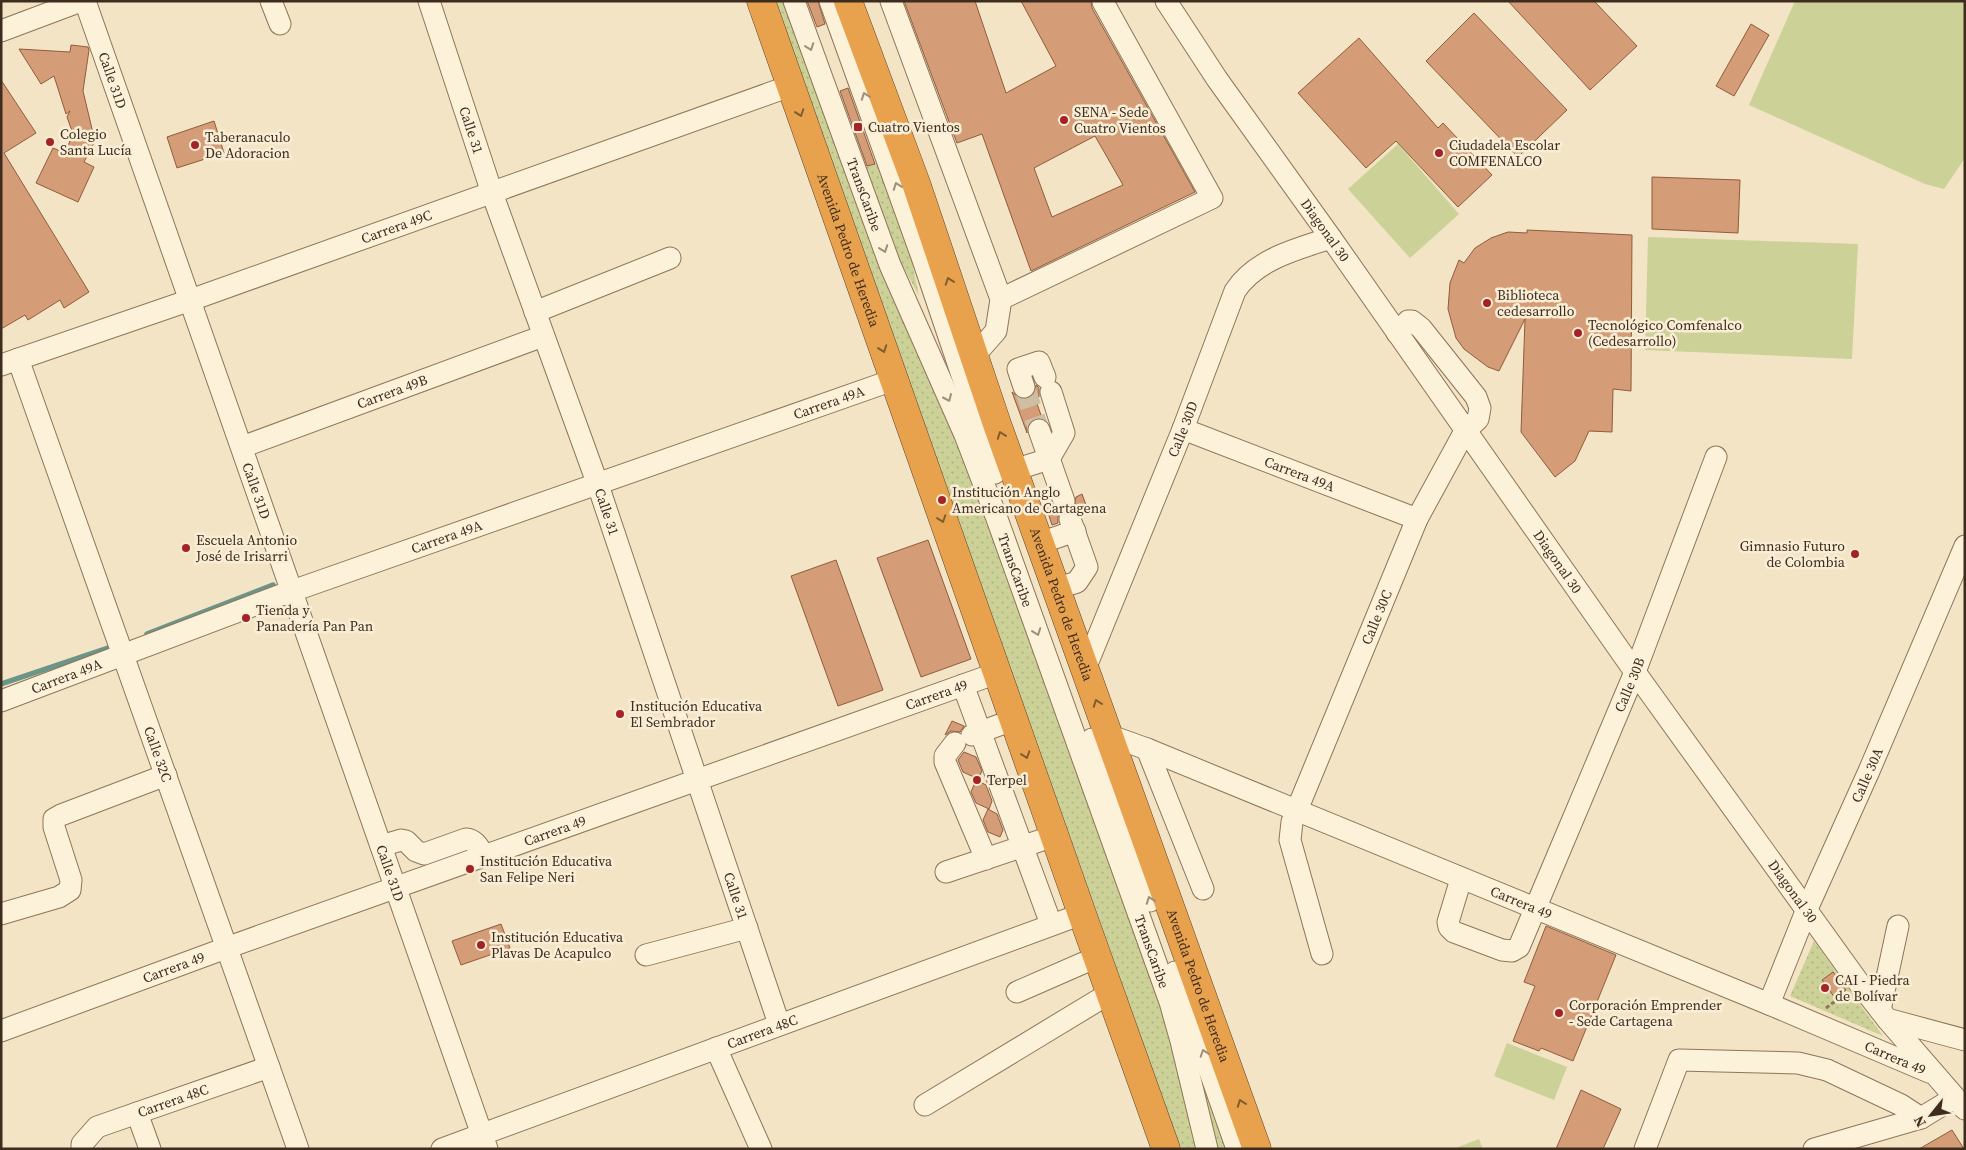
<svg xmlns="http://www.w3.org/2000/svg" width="1966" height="1150" viewBox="0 0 1966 1150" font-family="'Source Serif 4',serif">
  <defs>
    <pattern id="green-dots" width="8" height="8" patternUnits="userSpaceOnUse" patternTransform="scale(1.25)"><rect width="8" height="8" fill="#ccd297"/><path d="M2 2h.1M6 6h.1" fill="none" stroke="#b0b582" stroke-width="1.8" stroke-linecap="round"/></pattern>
  </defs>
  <rect width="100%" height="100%" fill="#f2e4c5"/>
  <g fill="url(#green-dots)">
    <polygon points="772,1 784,1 853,196 987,514 1165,1000 1199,1149 1176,1149 1013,689 952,501"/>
    <polygon points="882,161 908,242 919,296 893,248 863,168"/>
    <polygon points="1814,941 1883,1036 1790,996"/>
    <polygon points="1190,1040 1229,1149 1217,1149"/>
  </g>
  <g fill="#ccd297">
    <polygon points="1795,1 1965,1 1965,158 1944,189 1925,184 1749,105"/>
    <polygon points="1398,144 1459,214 1410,258 1348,189"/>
    <polygon points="1648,237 1858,244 1852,359 1645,350"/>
    <polygon points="1507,1043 1567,1067 1554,1100 1494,1076"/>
    <polygon points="1479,1139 1483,1149 1453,1149"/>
  </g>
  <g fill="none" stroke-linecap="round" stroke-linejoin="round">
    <g stroke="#6c958a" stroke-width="5.5">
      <polyline points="147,634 273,585"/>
      <polyline points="1,684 114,646"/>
    </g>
  </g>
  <g fill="#d49c77" stroke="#915c3c" fill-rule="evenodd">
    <polygon points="807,1 818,1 825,24 817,27"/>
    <path d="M904 1H975L1006 93 1056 66 1021 1H1091L1092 8 1195 192 1031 271 982 134 957 143ZM1095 136 1123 185 1052 217 1034 168Z"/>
    <polygon points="1508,1 1594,1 1637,46 1590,90"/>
    <polygon points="1474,13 1567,110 1518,157 1426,61"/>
    <polygon points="1751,24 1769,35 1734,96 1716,86"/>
    <polygon points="1359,38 1438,128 1443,123 1492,175 1458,207 1396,141 1366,168 1298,93"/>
    <polygon points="71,45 88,47 89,50 83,91 93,133 98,135 84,162 94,167 78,202 36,183 53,148 65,153 73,134 67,117 70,111 66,114 54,76 41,84 19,49 70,52"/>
    <polygon points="1,80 36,133 4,153 89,292 64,308 60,300 28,320 25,315 1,329"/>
    <polygon points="848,88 875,164 867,166 840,91"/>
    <polygon points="214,121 224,153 177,168 167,137"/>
    <polygon points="1652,177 1740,180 1738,233 1652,229"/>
    <polygon points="1527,230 1632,235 1631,391 1613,389 1612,432 1589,431 1575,461 1555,477 1521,432 1525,319 1499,371 1488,367 1464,349 1456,338 1448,309 1450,283 1459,260 1464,263 1475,248 1491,238 1508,232 1527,233"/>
    <polygon points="1036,385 1039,388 1039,397 1035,398 1042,418 1035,418 1030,422 1027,427 1027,433 1012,392 1021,399 1027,399 1034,395"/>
    <polygon points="1082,494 1089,513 1082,515 1074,508 1076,497"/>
    <polygon points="1052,505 1060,512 1058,517 1058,523 1052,525 1046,507"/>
    <polygon points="928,540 971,659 921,677 877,558"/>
    <polygon points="836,560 883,690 838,706 791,576"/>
    <polygon points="952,721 964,726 960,732 951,731 945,735"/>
    <polygon points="964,752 976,757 982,771 978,779 963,772 958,760"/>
    <polygon points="976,780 986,785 992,801 989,809 976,803 971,792"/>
    <polygon points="988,809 997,814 1003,830 1000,837 988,832 983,820"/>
    <polygon points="501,924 510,948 461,965 452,941"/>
    <polygon points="1546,926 1616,955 1573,1061 1541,1048 1539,1051 1513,1041 1535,986 1524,982"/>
    <polygon points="1833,972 1846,990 1835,998 1822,980"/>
    <polygon points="1581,1090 1621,1109 1603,1149 1556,1149"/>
    <polygon points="1952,1130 1964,1149 1919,1149"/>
  </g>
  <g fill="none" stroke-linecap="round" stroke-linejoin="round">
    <polyline stroke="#cebfa4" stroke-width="21" stroke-dasharray="21 11" stroke-linecap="butt" points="1024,387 1039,430"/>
    <defs>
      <g id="minor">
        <path id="s1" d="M85 1 487 1149"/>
        <polyline points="271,1 280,24"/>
        <path id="s2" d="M429 1 492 193 598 485 779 1024"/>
        <path id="s3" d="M794 1 890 265 965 435 996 516 1170 1002 1181 1041 1207 1149"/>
        <polyline points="830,1 922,257 995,473"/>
        <polyline points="891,1 1001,299 996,331 974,356"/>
        <path id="s4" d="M1166 1 1217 79 1331 238 1635 672 1859 983 1887 1019 1965 1109"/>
        <polyline points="1,31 81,1"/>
        <polyline points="1001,299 1212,198 1103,2"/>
        <polyline points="535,312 670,258"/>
        <path id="s5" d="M18 359 298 1149"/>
        <path id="s6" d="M1 365 202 296 790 86"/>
        <polyline points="1024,387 1018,369 1039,362 1045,377"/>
        <path id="s7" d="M1183 429 1417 519"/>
        <polyline points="1039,430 1064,501"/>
        <path id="s8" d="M242 447 543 336"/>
        <polyline points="1014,470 1049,459 1064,433 1051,392"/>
        <polyline points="1040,543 1075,531"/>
        <polyline points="1056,589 1077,582 1087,567 1070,519"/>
        <path id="s9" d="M1085 669 1183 429 1235 291C1256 259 1297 249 1331 238"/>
        <polyline points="963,685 1051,924"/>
        <path id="s10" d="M1 701 281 595 893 380"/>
        <polyline points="972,735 1013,720"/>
        <path id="s11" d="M1108 735 1147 749 1769 1004 1929 1072"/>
        <polyline points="1092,739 1150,901"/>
        <polyline points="955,743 945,756 945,762 986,859"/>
        <polyline points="1147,749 1203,889"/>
        <path d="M381 846 401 840 406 841 416 851 424 854 466 839C476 840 479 848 484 856"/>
        <polyline points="946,872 1054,836"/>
        <path id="s12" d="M1461 879 1448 922 1449 927 1454 932 1502 950 1512 951 1519 947 1635 672 1716 457"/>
        <polyline points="1,914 59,897 70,890 71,880 54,827 54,819 61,815 166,775"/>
        <path id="s13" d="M1322 954 1290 840 1292 822 1417 519 1465 431 1478 419 1480 408 1476 397 1421 328 1412 321H1408L1397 333"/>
        <polyline points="646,955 747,928"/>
        <polyline points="1175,972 1237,1149"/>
        <polyline points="1017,992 1097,957"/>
        <path id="s14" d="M1769 1004 1807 909 1869 771 1965 546"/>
        <polyline points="1880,1010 1898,926"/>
        <polyline points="1887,1019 1965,1040"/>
        <path id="s15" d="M1 1031 226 948 997 673"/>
        <polyline points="716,1048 761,1149"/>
        <polyline points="925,1105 1110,993"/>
        <polyline points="137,1113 150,1149"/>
        <path id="s16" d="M82 1149V1144L97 1127 269 1067"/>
        <path id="s17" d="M442 1149 1082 914"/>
        <polyline points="1645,1149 1679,1060 1798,1063 1827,1070 1901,1105 1921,1118"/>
        <polyline points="1814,1149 1921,1118 1954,1098"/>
      </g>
      <g id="highway">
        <path id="s18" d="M761 1 1082 914 1166 1149"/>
        <path id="s19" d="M848 1 917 186 997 424 1257 1149"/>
      </g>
    </defs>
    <use href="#minor" stroke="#8f7558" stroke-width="23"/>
    <use href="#highway" stroke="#5d422d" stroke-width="29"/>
    <polyline stroke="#8f7558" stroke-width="3" stroke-dasharray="4 2.5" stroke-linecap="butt" points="1826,1008 1845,994"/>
    <use href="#minor" stroke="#fcf1d9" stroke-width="21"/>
    <use href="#highway" stroke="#e8a24e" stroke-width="28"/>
  </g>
  <defs><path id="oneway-chevron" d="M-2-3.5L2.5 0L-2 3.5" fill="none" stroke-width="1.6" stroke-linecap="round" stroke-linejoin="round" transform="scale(1.25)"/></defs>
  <g stroke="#9d8f7c">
    <use href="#oneway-chevron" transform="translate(810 47) rotate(70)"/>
    <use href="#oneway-chevron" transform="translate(865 96) rotate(-110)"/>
    <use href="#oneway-chevron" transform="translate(897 186) rotate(-110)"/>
    <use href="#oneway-chevron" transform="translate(884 249) rotate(70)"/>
    <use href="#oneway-chevron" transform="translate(948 398) rotate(66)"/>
    <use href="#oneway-chevron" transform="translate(1037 632) rotate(70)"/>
    <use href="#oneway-chevron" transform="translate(1150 900) rotate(-110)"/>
    <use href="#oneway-chevron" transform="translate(1204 1053) rotate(-109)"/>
  </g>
  <g stroke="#825c31">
    <use href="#oneway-chevron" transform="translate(800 113) rotate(71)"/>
    <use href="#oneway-chevron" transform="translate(949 281) rotate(-109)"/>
    <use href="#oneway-chevron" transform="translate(883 349) rotate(71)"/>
    <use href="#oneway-chevron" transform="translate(1001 435) rotate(-110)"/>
    <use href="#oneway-chevron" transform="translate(942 519) rotate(71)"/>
    <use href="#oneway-chevron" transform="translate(1097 703) rotate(-110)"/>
    <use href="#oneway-chevron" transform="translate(1026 755) rotate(71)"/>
    <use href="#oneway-chevron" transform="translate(1241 1103) rotate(-110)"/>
  </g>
  <g fill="#a42326" stroke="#f9eed5" stroke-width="2">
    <circle cx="1064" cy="120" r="5"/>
    <rect x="853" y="122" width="10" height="10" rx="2.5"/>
    <circle cx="50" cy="142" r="5"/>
    <circle cx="195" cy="145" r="5"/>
    <circle cx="1439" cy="153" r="5"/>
    <circle cx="1487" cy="303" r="5"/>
    <circle cx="1578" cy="333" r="5"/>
    <circle cx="942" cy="500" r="5"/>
    <circle cx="186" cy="548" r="5"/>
    <circle cx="1855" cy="554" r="5"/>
    <circle cx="246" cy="618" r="5"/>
    <circle cx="620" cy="714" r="5"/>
    <circle cx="977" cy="780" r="5"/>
    <circle cx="470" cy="869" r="5"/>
    <circle cx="481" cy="945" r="5"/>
    <circle cx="1825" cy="988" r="5"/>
    <circle cx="1559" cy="1013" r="5"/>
  </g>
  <g text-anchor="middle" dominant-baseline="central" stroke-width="5" stroke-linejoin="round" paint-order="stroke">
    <g font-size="14" fill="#3e2d1e" stroke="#f9eed5">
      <text stroke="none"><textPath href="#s1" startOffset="84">Calle 31D</textPath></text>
      <text stroke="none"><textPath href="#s2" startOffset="136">Calle 31</textPath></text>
      <text stroke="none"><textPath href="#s3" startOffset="206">TransCaribe</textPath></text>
      <text stroke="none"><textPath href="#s6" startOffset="419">Carrera 49C</textPath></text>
      <text stroke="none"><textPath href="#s4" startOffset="279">Diagonal 30</textPath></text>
      <text stroke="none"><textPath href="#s18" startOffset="264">Avenida Pedro de Heredia</textPath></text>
      <text stroke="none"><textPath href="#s8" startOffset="160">Carrera 49B</textPath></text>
      <text stroke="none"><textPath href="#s10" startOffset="880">Carrera 49A</textPath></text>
      <text stroke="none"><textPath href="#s9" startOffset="259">Calle 30D</textPath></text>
      <text stroke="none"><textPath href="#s7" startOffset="125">Carrera 49A</textPath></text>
      <text stroke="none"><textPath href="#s1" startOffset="519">Calle 31D</textPath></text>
      <text stroke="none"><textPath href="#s2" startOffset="541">Calle 31</textPath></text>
      <text stroke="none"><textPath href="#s10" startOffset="475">Carrera 49A</textPath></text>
      <text stroke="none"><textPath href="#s4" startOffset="684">Diagonal 30</textPath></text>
      <text stroke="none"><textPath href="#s3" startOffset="611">TransCaribe</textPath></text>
      <text stroke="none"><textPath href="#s19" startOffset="640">Avenida Pedro de Heredia</textPath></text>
      <text stroke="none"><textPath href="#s13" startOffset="358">Calle 30C</textPath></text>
      <text stroke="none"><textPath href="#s10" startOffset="70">Carrera 49A</textPath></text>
      <text stroke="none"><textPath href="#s12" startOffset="411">Calle 30B</textPath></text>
      <text stroke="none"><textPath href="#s15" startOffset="994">Carrera 49</textPath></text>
      <text stroke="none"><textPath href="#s5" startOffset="419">Calle 32C</textPath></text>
      <text stroke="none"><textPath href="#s14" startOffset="249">Calle 30A</textPath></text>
      <text stroke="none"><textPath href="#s15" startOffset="589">Carrera 49</textPath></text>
      <text stroke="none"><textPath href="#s1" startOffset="924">Calle 31D</textPath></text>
      <text stroke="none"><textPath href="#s4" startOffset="1089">Diagonal 30</textPath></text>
      <text stroke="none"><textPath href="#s2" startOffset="946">Calle 31</textPath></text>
      <text stroke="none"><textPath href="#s11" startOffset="446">Carrera 49</textPath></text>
      <text stroke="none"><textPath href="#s3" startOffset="1016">TransCaribe</textPath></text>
      <text stroke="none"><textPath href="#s15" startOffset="184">Carrera 49</textPath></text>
      <text stroke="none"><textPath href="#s19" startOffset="1045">Avenida Pedro de Heredia</textPath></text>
      <text stroke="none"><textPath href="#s17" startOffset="341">Carrera 48C</textPath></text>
      <text stroke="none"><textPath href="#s11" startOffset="851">Carrera 49</textPath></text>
      <text stroke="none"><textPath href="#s16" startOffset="108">Carrera 48C</textPath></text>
    </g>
    <g font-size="14" fill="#3e2d1e" stroke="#f9eed5" text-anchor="start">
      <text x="1074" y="112">SENA - Sede<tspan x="1074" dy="16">Cuatro Vientos</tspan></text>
      <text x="868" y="127">Cuatro Vientos</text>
      <text x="60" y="134">Colegio<tspan x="60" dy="16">Santa Lucía</tspan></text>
      <text x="205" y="137">Taberanaculo<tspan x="205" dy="16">De Adoracion</tspan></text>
      <text x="1449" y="145">Ciudadela Escolar<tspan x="1449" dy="16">COMFENALCO</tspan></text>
      <text x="1497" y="295">Biblioteca<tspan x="1497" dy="16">cedesarrollo</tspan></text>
      <text x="1588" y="325">Tecnológico Comfenalco<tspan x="1588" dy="16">(Cedesarrollo)</tspan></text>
      <text x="952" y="492">Institución Anglo<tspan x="952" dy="16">Americano de Cartagena</tspan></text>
      <text x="196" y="540">Escuela Antonio<tspan x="196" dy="16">José de Irisarri</tspan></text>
      <text x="1845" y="546" text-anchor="end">Gimnasio Futuro<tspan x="1845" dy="16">de Colombia</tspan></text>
      <text x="256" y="610">Tienda y<tspan x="256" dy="16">Panadería Pan Pan</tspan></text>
      <text x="630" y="706">Institución Educativa<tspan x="630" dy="16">El Sembrador</tspan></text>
      <text x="987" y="780">Terpel</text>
      <text x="480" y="861">Institución Educativa<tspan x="480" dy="16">San Felipe Neri</tspan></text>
      <text x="491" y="937">Institución Educativa<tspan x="491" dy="16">Plavas De Acapulco</tspan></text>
      <text x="1835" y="980">CAI - Piedra<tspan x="1835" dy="16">de Bolívar</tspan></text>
      <text x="1569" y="1005">Corporación Emprender<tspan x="1569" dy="16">- Sede Cartagena</tspan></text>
    </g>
  </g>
  <rect width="1966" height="1150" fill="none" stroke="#3e2d1e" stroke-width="5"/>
  <g transform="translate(1931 1115) rotate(240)" stroke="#f9eed5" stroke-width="4" paint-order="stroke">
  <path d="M0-4L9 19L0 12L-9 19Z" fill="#3e2d1e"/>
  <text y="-8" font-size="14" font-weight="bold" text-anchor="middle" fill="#3e2d1e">N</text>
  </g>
</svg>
